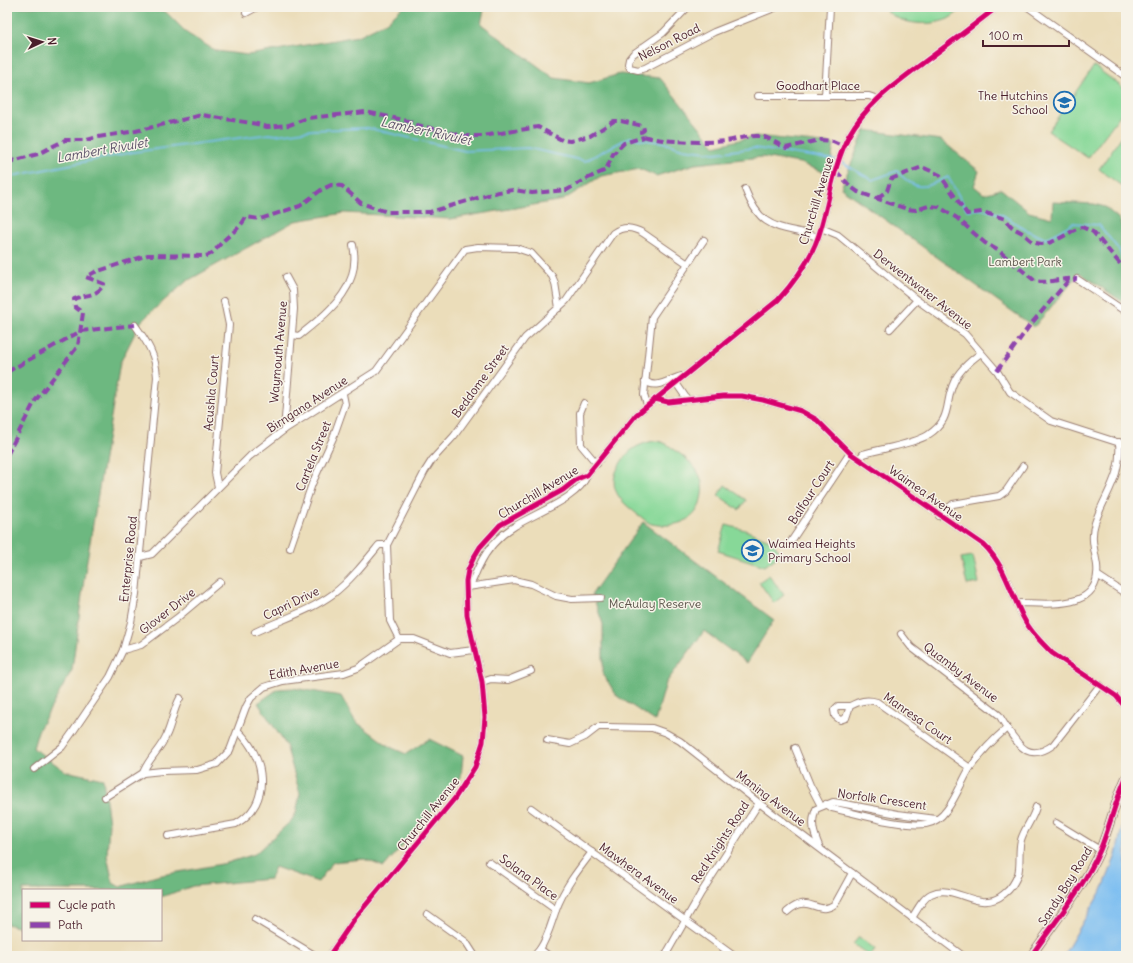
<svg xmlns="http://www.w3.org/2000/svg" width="1133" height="963" viewBox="0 0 1133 963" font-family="Delius,sans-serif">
  <rect width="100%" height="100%" fill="#f7f3e8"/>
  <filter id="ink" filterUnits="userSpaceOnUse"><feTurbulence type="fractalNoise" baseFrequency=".025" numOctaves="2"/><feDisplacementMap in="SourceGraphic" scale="8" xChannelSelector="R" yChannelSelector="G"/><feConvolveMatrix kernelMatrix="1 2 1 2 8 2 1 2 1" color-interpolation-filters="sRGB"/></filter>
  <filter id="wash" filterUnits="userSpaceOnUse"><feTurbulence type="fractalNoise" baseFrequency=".012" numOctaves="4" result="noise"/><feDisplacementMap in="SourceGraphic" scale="16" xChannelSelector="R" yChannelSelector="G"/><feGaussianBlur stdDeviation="0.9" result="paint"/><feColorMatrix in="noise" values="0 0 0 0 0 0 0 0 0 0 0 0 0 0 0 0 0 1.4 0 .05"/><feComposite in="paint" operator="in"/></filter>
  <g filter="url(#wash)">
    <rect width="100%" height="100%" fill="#ebddba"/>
    <g fill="#87d898" stroke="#687c62">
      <path d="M884 7H963C959 11 954 16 948 19 929 27 896 25 884 7Z"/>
      <polygon points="1094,66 1126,90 1126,107 1088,158 1048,131"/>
      <polygon points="1126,130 1126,183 1123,187 1099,169"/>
      <path d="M654 441C663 441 668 445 675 450 695 465 708 477 700 503 695 523 670 528 652 524 647 523 642 517 637 514 619 500 606 487 620 464 628 450 638 444 654 441Z"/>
      <polygon points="725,485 746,500 739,510 718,495"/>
      <polygon points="726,525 745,530 772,541 781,554 765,566 718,551"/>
      <polygon points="973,556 979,583 967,585 961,558"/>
      <polygon points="769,575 784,595 774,603 759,582"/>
      <polygon points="859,937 875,949 870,956 853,944"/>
    </g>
    <g fill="#6db880" stroke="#5c6c56">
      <polygon points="7,7 147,7 166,12 188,34 216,51 248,55 358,36 386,22 403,7 486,7 484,10 481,24 554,78 589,83 620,74 660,78 715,146 755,136 834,144 829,174 800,163 762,157 695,164 656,176 640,169 601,176 563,200 450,219 345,213 295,221 187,281 151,312 140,323 120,363 85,572 72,670 38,731 33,748 65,771 103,779 109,823 107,856 113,883 120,887 157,876 227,863 255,854 291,821 296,813 300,794 286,745 258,703 278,689 293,688 341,696 355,721 390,747 406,754 429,739 463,756 461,777 384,867 364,859 333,862 318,882 275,867 270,879 193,886 161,897 161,890 23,890 23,929 7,924"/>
      <polygon points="865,130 941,140 979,171 974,186 984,194 1001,189 1029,212 1052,218 1053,202 1094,204 1105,207 1119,219 1126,239 1126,304 1080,273 1034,327 841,188"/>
      <polygon points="643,522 774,620 747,663 704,631 666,683 655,721 617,696 603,674 603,624 592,594"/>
    </g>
    <polygon fill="#7cbef1" stroke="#636e8e" points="1126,808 1126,956 1063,956 1104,886 1116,855"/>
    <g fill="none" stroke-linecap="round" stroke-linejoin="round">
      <g stroke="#7cbef1" stroke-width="1.5">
        <path d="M841 162 872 180 897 171C917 193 923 188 948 177L967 210 981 209 1001 214 1026 230 1046 239 1073 223 1099 225 1119 250 1126 267"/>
        <polyline points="7,177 134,152 269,134 276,135 312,130 368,128 465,151 528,148 585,161 630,137 643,140 662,142 683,149 715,153 754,148 837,160"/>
      </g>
    </g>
  </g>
  <g filter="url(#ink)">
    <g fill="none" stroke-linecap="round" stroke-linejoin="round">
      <defs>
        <g id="minor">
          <polyline points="688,7 663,33 633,54 629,59 628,64 630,68 638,70 645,68 714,32 777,7"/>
          <polyline points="1028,7 1126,77"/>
          <polyline points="246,13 257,7"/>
          <polyline points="758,96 869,96 878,99"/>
          <polyline points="825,96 830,7"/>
          <path d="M745 189C762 233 780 225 818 237"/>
          <polyline points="821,228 838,235 917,300 965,334 997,371 1010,392 1051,421 1126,445"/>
          <polyline points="1077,279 1126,312"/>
          <polyline points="890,329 917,300"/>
          <path d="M292 335 299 336C328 312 362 288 353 245"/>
          <path d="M645 381C657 390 669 379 682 376"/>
          <polyline points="676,383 687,399"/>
          <path d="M655 399 668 402 723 396H742L763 400 801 411 817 420 850 453 984 545C1004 564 1011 593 1023 617 1030 631 1041 642 1052 653L1116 696 1126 708"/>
          <polyline points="584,403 580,413 581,445 597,464"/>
          <polyline points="647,405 644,395 652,317 704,240"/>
          <polyline points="284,430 294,309 293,290 286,277"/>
          <path d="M859 459 863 454C880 449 914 444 928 435 953 419 944 403 954 382 959 370 970 361 981 353"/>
          <polyline points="218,487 215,473 229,325 224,301"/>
          <polyline points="939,516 953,504 999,496 1006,491 1023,466"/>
          <polyline points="790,543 850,453"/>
          <polyline points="290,548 312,484 333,438 345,404 343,394"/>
          <polyline points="140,557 152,554 250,456 284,430 376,371 465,249 478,247 516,248 531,253 552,276 555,283 559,308"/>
          <polyline points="1097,575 1126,594"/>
          <path d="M468 587C474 581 475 573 479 566 487 549 500 535 515 526 535 513 580 498 587 475"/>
          <polyline points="468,587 514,580 531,584 556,596 572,599 601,598"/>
          <path d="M1017 603C1047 603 1102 612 1097 565 1095 551 1090 538 1095 523 1105 493 1122 477 1119 442"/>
          <path d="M255 632C280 620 310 611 333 594 350 581 365 562 379 545H387"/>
          <polyline points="901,634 911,647 999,715 1007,728"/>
          <path d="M399 639 390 621 387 545 425 471 432 460 454 436 525 338 566 301 613 233C624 226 632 227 643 233L688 264"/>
          <polyline points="123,650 141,645 177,618 220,582"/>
          <polyline points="482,682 491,679 508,680 531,671"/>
          <path d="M850 706H838L834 710 835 716 840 720 846 718 850 706C860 701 866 699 877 702L970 768"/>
          <polyline points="547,740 570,744 585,737 598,727 606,727 652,728 666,733 680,741 759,803 963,956"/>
          <polyline points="795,748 810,785 821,806"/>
          <path d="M34 769 62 747 72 733 110 677 123 650 131 622 136 594 157 377C156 355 147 342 135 325"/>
          <path d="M143 773C148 759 160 750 166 736 172 724 173 710 180 698"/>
          <polyline points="105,797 143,773 162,771 197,770 217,764 230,750 246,707 251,698 264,687 283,681 344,673 358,668 399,639 414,639 450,653 474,650"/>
          <path d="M826 804 832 808C859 814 899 827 926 824 949 821 959 785 970 768 980 754 994 739 1007 728 1020 747 1029 762 1053 745L1100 685"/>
          <polyline points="531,808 734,956"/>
          <polyline points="1056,823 1100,850"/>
          <path d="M168 836 236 824C273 803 265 756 238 731"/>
          <path d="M820 848C814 834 810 824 816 809L833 802 840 803 898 814 936 819"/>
          <polyline points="489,862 556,910"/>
          <path d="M787 912C810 891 816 918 835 904L852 873"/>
          <polyline points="427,914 466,942 475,956"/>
          <path d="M912 918C917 910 923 898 931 894 955 882 979 915 1004 894 1011 889 1015 882 1018 874 1021 864 1018 851 1021 840 1024 829 1033 819 1036 807"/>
          <polyline points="255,919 316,956"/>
          <path d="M540 949C548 937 551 924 556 910 564 888 578 870 592 852"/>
          <path d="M329 956 355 918 455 798 475 767 483 742 485 717 482 682 467 615 466 581 468 570 474 557 480 547 500 525 563 490 577 479 587 475 636 415 778 300C797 279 814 255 821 228 830 197 834 164 849 135 867 103 898 82 927 60 950 43 974 25 997 7"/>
          <polyline points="534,956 540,949 549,956"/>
          <polyline points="665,956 701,893 759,803"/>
        </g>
        <path id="major" d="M1031 956C1053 924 1085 886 1100 850 1110 826 1115 801 1126 778"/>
      </defs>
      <use href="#minor" stroke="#9a7e72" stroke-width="8"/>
      <use href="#major" stroke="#9a7e72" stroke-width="10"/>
      <use href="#minor" stroke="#fff" stroke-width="6"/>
      <use href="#major" stroke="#fff" stroke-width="8"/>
      <g stroke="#8e44ad" stroke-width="4" stroke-dasharray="8 4" stroke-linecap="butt">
        <path d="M7 160 12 161 38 154 65 140H87L98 137 136 131 202 115 257 124 267 127 289 125 308 118 366 112 408 121 417 125 464 136H483L538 127 562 140 570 141 590 136 614 121H621L643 126 644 130 641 132 642 135C652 142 710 143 725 141 735 140 745 136 755 136 767 135 776 144 786 148L819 140 833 141 844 146"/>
        <path d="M836 171 851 187 858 192 907 209 916 210 928 206 939 207 957 218 985 243 999 251 1035 281C1049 284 1063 277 1077 279"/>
        <path d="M877 198 887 191 891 179 922 167 940 175 967 214 982 212 1006 219C1012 230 1015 228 1024 234 1027 237 1032 242 1036 243 1051 248 1068 231 1082 227L1093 232 1122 266 1126 265"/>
        <polyline points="997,371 1030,325 1068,281 1075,280"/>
        <polyline points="7,372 81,331 135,325"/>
        <path d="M7 455 35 401 78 346 83 313 75 307 74 299C86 294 97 297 104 284L86 277 95 272 148 255 206 256C215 253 217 247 223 241 232 232 239 230 246 217L260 219 300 206 321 190 331 185 342 186 361 203 387 212H430L498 192 514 190 532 193 567 190 584 180 606 170 613 154 624 143 644 137"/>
      </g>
      <defs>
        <g id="cycleway">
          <path d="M655 399 668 402 723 396H742L763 400 801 411 817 420 850 453 984 545C1004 564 1011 593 1023 617 1030 631 1041 642 1052 653L1116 696 1126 708"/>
          <path d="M329 956 355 918 455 798 475 767 483 742 485 717 482 682 467 615 466 581 468 570 474 557 480 547 500 525 563 490 577 479 587 475 636 415 778 300C797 279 814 255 821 228 830 197 834 164 849 135 867 103 898 82 927 60 950 43 974 25 997 7"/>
          <path d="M1031 956C1053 924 1085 886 1100 850 1110 826 1115 801 1126 778"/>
        </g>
      </defs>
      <use href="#cycleway" stroke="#f7f3e8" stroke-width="8"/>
      <use href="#cycleway" stroke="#d6006c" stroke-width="5"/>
    </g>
  </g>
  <defs>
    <symbol id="school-ring" viewBox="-11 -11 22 22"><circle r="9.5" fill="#f7f3e8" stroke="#1f6fb2" stroke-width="1.5"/><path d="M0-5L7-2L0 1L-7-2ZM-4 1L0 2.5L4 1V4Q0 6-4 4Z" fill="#1f6fb2"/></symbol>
  </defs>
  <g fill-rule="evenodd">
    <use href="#school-ring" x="1052" y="90" width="25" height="25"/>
    <use href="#school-ring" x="740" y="538" width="25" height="25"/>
  </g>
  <g text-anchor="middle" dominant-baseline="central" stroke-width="3" stroke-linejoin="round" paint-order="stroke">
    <g font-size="12" fill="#4a1f2b" stroke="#f7f3e8">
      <text transform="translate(669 42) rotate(-27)">Nelson Road</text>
      <text x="818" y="85">Goodhart Place</text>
      <text transform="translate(816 201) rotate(-73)">Churchill Avenue</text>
      <text transform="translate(923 289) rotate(38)">Derwentwater Avenue</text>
      <text transform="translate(278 352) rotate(-85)">Waymouth Avenue</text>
      <text transform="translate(480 381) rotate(-54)">Beddome Street</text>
      <text transform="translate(211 393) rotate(-85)">Acushla Court</text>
      <text transform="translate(307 404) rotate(-33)">Birngana Avenue</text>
      <text transform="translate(313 456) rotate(-68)">Cartela Street</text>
      <text transform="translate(538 492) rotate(-31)">Churchill Avenue</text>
      <text transform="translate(811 492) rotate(-57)">Balfour Court</text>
      <text transform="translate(926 493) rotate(35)">Waimea Avenue</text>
      <text transform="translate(128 559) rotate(-84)">Enterprise Road</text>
      <text transform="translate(291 603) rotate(-26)">Capri Drive</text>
      <text transform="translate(167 611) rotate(-38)">Glover Drive</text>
      <text transform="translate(304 669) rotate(-10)">Edith Avenue</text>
      <text transform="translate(961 672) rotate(37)">Quamby Avenue</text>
      <text transform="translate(918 718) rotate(35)">Manresa Court</text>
      <text transform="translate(771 798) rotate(37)">Maning Avenue</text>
      <text transform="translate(882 799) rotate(8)">Norfolk Crescent</text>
      <text transform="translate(428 814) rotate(-51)">Churchill Avenue</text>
      <text transform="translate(720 842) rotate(-57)">Red Knights Road</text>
      <text transform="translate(639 873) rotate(36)">Mawhera Avenue</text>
      <text transform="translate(529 877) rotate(36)">Solana Place</text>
      <text transform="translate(1065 886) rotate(-58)">Sandy Bay Road</text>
    </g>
    <g font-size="12" fill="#4a1f2b" stroke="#f7f3e8" text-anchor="end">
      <text x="1048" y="95">The Hutchins<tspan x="1048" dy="14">School</tspan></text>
      <text x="768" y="543" text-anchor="start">Waimea Heights<tspan x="768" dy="14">Primary School</tspan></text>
    </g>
    <g font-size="12" fill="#5c564c" stroke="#f7f3e8">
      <text x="1025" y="261">Lambert Park</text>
      <text x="655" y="603">McAulay Reserve</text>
    </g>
    <g font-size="13" font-style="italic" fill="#594f66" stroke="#f7f3e8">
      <text transform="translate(426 131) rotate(12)">Lambert Rivulet</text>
      <text transform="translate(102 150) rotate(-10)">Lambert Rivulet</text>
    </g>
  </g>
  <rect width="1133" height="963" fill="none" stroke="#f7f3e8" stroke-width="24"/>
  <rect x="22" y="889" width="140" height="52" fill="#f7f3e8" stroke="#b29e9c"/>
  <rect x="30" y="902" width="20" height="6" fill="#d6006c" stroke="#b29e9c"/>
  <text x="58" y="909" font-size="12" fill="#4a1f2b">Cycle path</text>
  <rect x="30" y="922" width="20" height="6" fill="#8e44ad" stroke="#b29e9c"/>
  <text x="58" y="929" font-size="12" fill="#4a1f2b">Path</text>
  <g transform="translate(42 42) rotate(86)" stroke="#f7f3e8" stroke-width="3" paint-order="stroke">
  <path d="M0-3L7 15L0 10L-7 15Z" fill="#4a1f2b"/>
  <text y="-6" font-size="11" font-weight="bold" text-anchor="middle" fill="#4a1f2b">N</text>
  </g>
  <path d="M983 40v6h86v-6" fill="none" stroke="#4a1f2b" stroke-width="2"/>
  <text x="989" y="40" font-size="12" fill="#4a1f2b" stroke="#f7f3e8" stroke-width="3" paint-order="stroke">100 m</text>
</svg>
